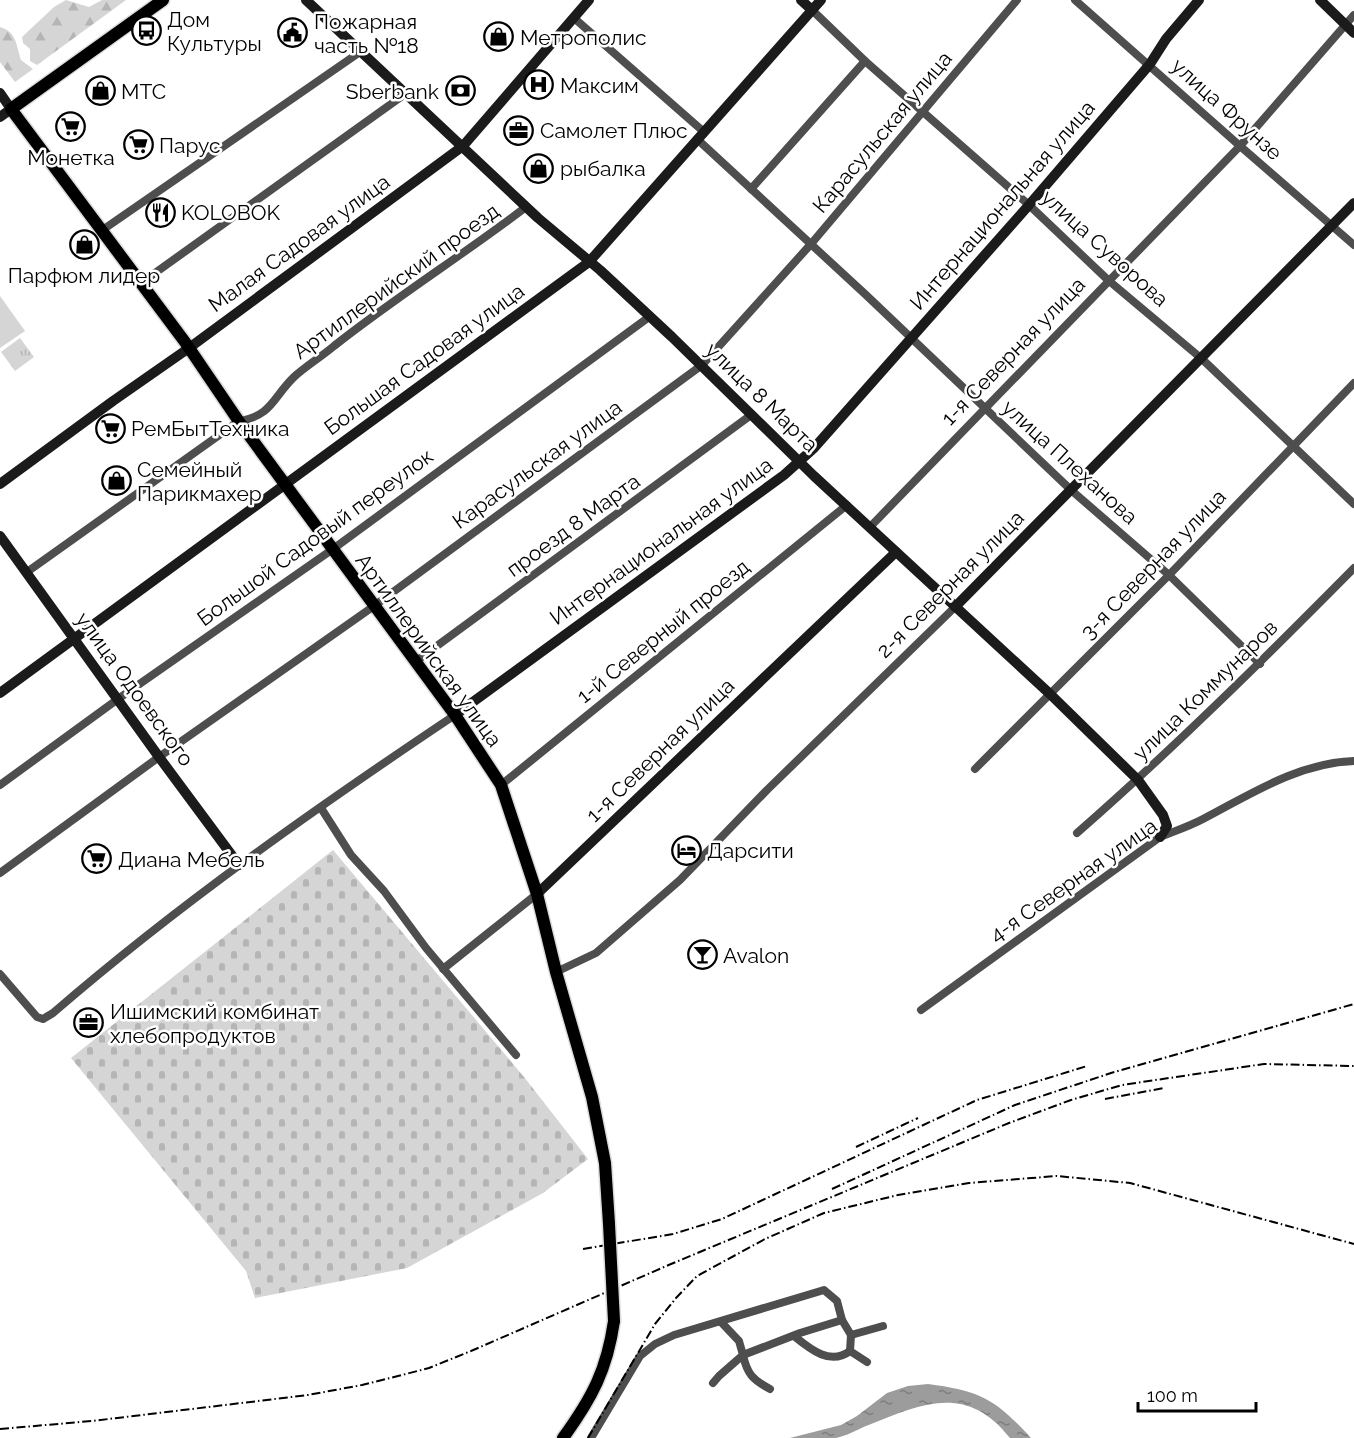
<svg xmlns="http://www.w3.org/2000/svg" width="1354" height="1438" viewBox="0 0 1354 1438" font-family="Raleway,sans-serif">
  <defs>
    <pattern id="forest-firs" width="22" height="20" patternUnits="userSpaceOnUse" patternTransform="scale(1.5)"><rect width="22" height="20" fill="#d5d5d5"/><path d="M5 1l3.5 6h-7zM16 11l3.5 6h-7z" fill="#b5b5b5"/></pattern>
    <pattern id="cemetery-stones" width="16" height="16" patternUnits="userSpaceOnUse" patternTransform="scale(1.5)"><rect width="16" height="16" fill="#d5d5d5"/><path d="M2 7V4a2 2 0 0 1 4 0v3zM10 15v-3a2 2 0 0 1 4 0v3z" fill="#b5b5b5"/></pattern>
    <pattern id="park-tufts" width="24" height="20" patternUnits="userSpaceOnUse" patternTransform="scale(1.5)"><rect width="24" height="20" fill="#d5d5d5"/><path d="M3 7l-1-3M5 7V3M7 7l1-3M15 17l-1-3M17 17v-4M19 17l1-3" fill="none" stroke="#b5b5b5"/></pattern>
    <pattern id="water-ripples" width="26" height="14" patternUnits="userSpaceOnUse" patternTransform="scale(1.5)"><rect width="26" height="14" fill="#9c9c9c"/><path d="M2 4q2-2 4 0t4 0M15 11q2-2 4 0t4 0" fill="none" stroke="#7d7d7d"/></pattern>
  </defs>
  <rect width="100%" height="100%" fill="#fff"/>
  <g fill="url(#forest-firs)">
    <polygon points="66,0 89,7 102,0 126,0 37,65 30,61 30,49 23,43 22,37 54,7"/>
    <path d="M0 27C17 32 16 45 21 60L33 69 15 82 0 62Z"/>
  </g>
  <polygon fill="url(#cemetery-stones)" points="333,850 524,1077 588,1159 543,1193 407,1268 255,1298 246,1271 71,1058"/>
  <polygon fill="url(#park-tufts)" points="20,338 34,357 15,371 1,352"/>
  <polygon fill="#d5d5d5" points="0,296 25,331 0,348"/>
  <path fill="url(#water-ripples)" d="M928 1384C981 1391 995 1399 1031 1438H1010C966 1382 921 1404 866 1426 857 1430 846 1436 836 1438 821 1438 805 1438 790 1438L841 1425 857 1416 887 1393 908 1386Z"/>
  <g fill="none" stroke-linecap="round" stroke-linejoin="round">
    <defs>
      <g id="primary">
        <polyline points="163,0 11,109 185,342 240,423 455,715 501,785 537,894 556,972 592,1097 605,1163 609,1224"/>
        <path d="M563 1438C592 1398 607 1370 614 1321"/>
      </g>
    </defs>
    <use href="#primary" stroke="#dbdbdb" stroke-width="15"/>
    <g stroke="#4e4e4e" stroke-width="8">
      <polyline points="1075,0 1240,146 1354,245"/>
      <polyline points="812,10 865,61 1029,205 1108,280 1202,359 1354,504"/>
      <polyline points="574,18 704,132"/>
      <polyline points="697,139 865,294 1071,490 1169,575 1260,664"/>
      <polyline points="751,189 865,61"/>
      <polyline points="101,231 360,52"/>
      <polyline points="141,283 405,94"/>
      <polyline points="870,527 1240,146 1354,15"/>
      <path d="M27 572 239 421C272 416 273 397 294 377 306 366 321 357 334 346 396 297 463 255 526 207"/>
      <polyline points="415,662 751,415"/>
      <polyline points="975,769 1169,575 1354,383"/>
      <polyline points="0,785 118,699 333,549 649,317"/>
      <polyline points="501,785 847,505"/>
      <polyline points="321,808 351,855 384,891 426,948 516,1055"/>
      <path d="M1077 833C1173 749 1264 659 1354 568"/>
      <polyline points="0,873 159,757 374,606 702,365 811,244 1017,0"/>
      <polyline points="443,969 537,894"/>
      <polyline points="556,972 596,953 680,880 767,790 955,607"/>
      <path d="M0 974 37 1017 43 1019 53 1013C179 904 316 808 455 715"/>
      <path d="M921 1010 1160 837C1175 831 1190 826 1203 819 1251 794 1298 763 1354 761"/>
      <polyline points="842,1320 851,1335 850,1351 867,1362"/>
      <polyline points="851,1335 883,1326"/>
      <path d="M794 1336C810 1349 830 1366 850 1351"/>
      <polyline points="713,1383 719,1376 743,1355 739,1341 721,1322"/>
      <path d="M591 1438 640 1356 655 1344 674 1335 824 1290 837 1301 842 1320 800 1333 743 1355C747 1374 753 1380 770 1389"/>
    </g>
    <g stroke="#1b1b1b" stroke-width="10">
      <polyline points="306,0 538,218 600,270 672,337 814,476 1050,694 1138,780 1163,815 1167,826 1160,837"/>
      <polyline points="801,0 812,10"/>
      <polyline points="1320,0 1354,33"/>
      <polyline points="0,93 11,109 0,117"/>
      <polyline points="0,484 113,401 189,348 463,146 589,0"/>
      <polyline points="0,536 159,757 239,865"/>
      <polyline points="955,607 1354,203"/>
      <polyline points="0,693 589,262 821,0"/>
      <polyline points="455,715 784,475 814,448 1029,205 1150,64 1166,39 1199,0"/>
      <polyline points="537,894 896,552"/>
    </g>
    <use href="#primary" stroke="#000" stroke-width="12"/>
    <g stroke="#000" stroke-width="2" stroke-dasharray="9 3 1.5 3" stroke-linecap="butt">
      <polyline points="1105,1099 1164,1088"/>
      <polyline points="856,1147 918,1118"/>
      <polyline points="832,1189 1015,1105 1111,1073 1354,1004"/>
      <polyline points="583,1249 673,1234 722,1219 977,1100 1087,1066"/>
      <polyline points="0,1429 92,1421 308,1395 362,1385 398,1376 429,1368 471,1351 671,1264 1009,1123 1071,1100 1122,1085 1264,1064 1354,1066"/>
      <polyline points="588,1438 655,1324 676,1298 697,1276 765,1239 824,1213 898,1195 969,1183 1057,1176 1130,1183 1354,1244"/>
    </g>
    <defs>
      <polyline id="primary-bridge" points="609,1224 614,1321"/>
    </defs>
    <use href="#primary-bridge" stroke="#dbdbdb" stroke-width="15" stroke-linecap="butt"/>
    <use href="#primary-bridge" stroke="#000" stroke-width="12"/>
  </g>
  <defs>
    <symbol id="bus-ring" viewBox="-11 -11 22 22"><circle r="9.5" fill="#fff" stroke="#000" stroke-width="1.5"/><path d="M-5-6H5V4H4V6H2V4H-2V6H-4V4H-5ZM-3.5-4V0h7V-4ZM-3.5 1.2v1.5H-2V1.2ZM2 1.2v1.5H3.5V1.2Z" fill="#000"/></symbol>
    <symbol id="civic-ring" viewBox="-11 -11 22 22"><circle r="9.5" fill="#fff" stroke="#000" stroke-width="1.5"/><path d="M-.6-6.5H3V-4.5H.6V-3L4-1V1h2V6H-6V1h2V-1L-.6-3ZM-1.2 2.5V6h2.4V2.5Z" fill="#000"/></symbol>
    <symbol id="shop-ring" viewBox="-11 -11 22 22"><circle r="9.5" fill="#fff" stroke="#000" stroke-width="1.5"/><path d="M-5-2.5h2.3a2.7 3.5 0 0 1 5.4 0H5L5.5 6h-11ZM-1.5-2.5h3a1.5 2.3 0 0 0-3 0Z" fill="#000"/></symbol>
    <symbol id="hospital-ring" viewBox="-11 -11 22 22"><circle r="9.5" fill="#fff" stroke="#000" stroke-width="1.5"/><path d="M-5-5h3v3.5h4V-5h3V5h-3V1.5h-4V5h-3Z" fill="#000"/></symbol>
    <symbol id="bank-ring" viewBox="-11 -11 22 22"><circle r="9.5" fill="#fff" stroke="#000" stroke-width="1.5"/><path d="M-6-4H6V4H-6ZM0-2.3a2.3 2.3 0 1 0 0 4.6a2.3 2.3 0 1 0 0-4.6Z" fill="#000"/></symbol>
    <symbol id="supermarket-ring" viewBox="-11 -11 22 22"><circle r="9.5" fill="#fff" stroke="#000" stroke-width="1.5"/><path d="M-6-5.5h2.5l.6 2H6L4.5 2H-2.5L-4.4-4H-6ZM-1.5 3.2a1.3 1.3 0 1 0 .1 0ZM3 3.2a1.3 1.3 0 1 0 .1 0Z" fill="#000"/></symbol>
    <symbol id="office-ring" viewBox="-11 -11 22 22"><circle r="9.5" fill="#fff" stroke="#000" stroke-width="1.5"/><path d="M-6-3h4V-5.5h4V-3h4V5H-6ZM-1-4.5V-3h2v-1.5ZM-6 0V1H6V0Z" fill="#000"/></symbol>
    <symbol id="restaurant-ring" viewBox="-11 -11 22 22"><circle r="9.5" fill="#fff" stroke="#000" stroke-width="1.5"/><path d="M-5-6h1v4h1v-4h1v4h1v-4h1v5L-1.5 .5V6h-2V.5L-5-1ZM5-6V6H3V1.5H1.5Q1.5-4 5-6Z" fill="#000"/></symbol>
    <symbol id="hotel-ring" viewBox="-11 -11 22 22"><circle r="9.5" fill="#fff" stroke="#000" stroke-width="1.5"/><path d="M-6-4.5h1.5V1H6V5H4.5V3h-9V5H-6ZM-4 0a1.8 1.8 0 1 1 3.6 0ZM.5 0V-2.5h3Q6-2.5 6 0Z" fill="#000"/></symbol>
    <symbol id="bar-ring" viewBox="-11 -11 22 22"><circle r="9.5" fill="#fff" stroke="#000" stroke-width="1.5"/><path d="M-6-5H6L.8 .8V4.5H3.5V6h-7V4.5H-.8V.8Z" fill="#000"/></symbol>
  </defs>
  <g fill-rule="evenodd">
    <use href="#bus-ring" x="130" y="14" width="33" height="33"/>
    <use href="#civic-ring" x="276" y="16" width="33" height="33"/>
    <use href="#shop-ring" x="482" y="20" width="33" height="33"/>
    <use href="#hospital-ring" x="522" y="68" width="33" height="33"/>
    <use href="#shop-ring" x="84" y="74" width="33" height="33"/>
    <use href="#bank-ring" x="444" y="74" width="33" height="33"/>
    <use href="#supermarket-ring" x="54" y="110" width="33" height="33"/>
    <use href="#office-ring" x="502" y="114" width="33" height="33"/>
    <use href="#supermarket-ring" x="122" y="128" width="33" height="33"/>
    <use href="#shop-ring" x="522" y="152" width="33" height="33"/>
    <use href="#restaurant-ring" x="144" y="196" width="33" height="33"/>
    <use href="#shop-ring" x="68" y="228" width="33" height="33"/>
    <use href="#supermarket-ring" x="94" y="412" width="33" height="33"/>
    <use href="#shop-ring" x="100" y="464" width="33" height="33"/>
    <use href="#hotel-ring" x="670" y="834" width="33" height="33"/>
    <use href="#supermarket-ring" x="80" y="842" width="33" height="33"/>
    <use href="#bar-ring" x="686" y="938" width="33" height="33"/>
    <use href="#office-ring" x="72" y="1006" width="33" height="33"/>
  </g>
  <g text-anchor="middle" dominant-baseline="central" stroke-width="5" stroke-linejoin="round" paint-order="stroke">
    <g font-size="21" fill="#000" stroke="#fff" text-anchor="start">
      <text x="167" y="19">Дом<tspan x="167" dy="24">Культуры</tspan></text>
      <text x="314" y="21">Пожарная<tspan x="314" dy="24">часть №18</tspan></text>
      <text x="520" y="37">Метрополис</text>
      <text x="560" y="85">Максим</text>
      <text x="121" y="91">МТС</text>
      <text x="439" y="91" text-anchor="end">Sberbank</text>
      <text x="540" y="130">Самолет Плюс</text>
      <text x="159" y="145">Парус</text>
      <text x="71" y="157" text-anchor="middle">Монетка</text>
      <text x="560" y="168">рыбалка</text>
      <text x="181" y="212">KOLOBOK</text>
      <text x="84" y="275" text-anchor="middle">Парфюм лидер</text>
      <text x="131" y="428">РемБытТехника</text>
      <text x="137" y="469">Семейный<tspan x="137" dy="24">Парикмахер</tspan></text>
      <text x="707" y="850">Дарсити</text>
      <text x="118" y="859">Диана Мебель</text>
      <text x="723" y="955">Avalon</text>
      <text x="110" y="1011">Ишимский комбинат<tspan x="110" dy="24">хлебопродуктов</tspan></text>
    </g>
    <g font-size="21" fill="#000" stroke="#fff">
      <text transform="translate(1227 109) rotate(42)">улица Фрунзе</text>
      <text transform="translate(882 132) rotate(-50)">Карасульская улица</text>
      <text transform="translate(1002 205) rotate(-49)">Интернациональная улица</text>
      <text transform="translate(299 243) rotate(-36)">Малая Садовая улица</text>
      <text transform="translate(1105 248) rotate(42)">улица Суворова</text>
      <text transform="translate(396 281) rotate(-36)">Артиллерийский проезд</text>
      <text transform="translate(1013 351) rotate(-46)">1-я Северная улица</text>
      <text transform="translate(424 359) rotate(-36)">Большая Садовая улица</text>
      <text transform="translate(762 397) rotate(44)">улица 8 Марта</text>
      <text transform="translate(1070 462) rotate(42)">улица Плеханова</text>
      <text transform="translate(537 464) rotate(-36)">Карасульская улица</text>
      <text transform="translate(573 525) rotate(-36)">проезд 8 Марта</text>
      <text transform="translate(315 537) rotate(-36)">Большой Садовый переулок</text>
      <text transform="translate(661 541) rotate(-36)">Интернациональная улица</text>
      <text transform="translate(1153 564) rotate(-46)">3-я Северная улица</text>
      <text transform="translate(950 584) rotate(-45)">2-я Северная улица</text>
      <text transform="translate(663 631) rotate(-39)">1-й Северный проезд</text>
      <text transform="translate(429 650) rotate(54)">Артиллерийская улица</text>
      <text transform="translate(135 689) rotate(54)">улица Одоевского</text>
      <text transform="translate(1205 690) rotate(-44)">улица Коммунаров</text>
      <text transform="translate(660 750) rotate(-44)">1-я Северная улица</text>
      <text transform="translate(1073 880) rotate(-35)">4-я Северная улица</text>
    </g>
  </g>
  <path d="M1138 1402v9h118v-9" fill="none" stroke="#000000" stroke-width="3"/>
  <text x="1147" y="1402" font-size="18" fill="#000000" stroke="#ffffff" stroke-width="4.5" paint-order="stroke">100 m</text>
</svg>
